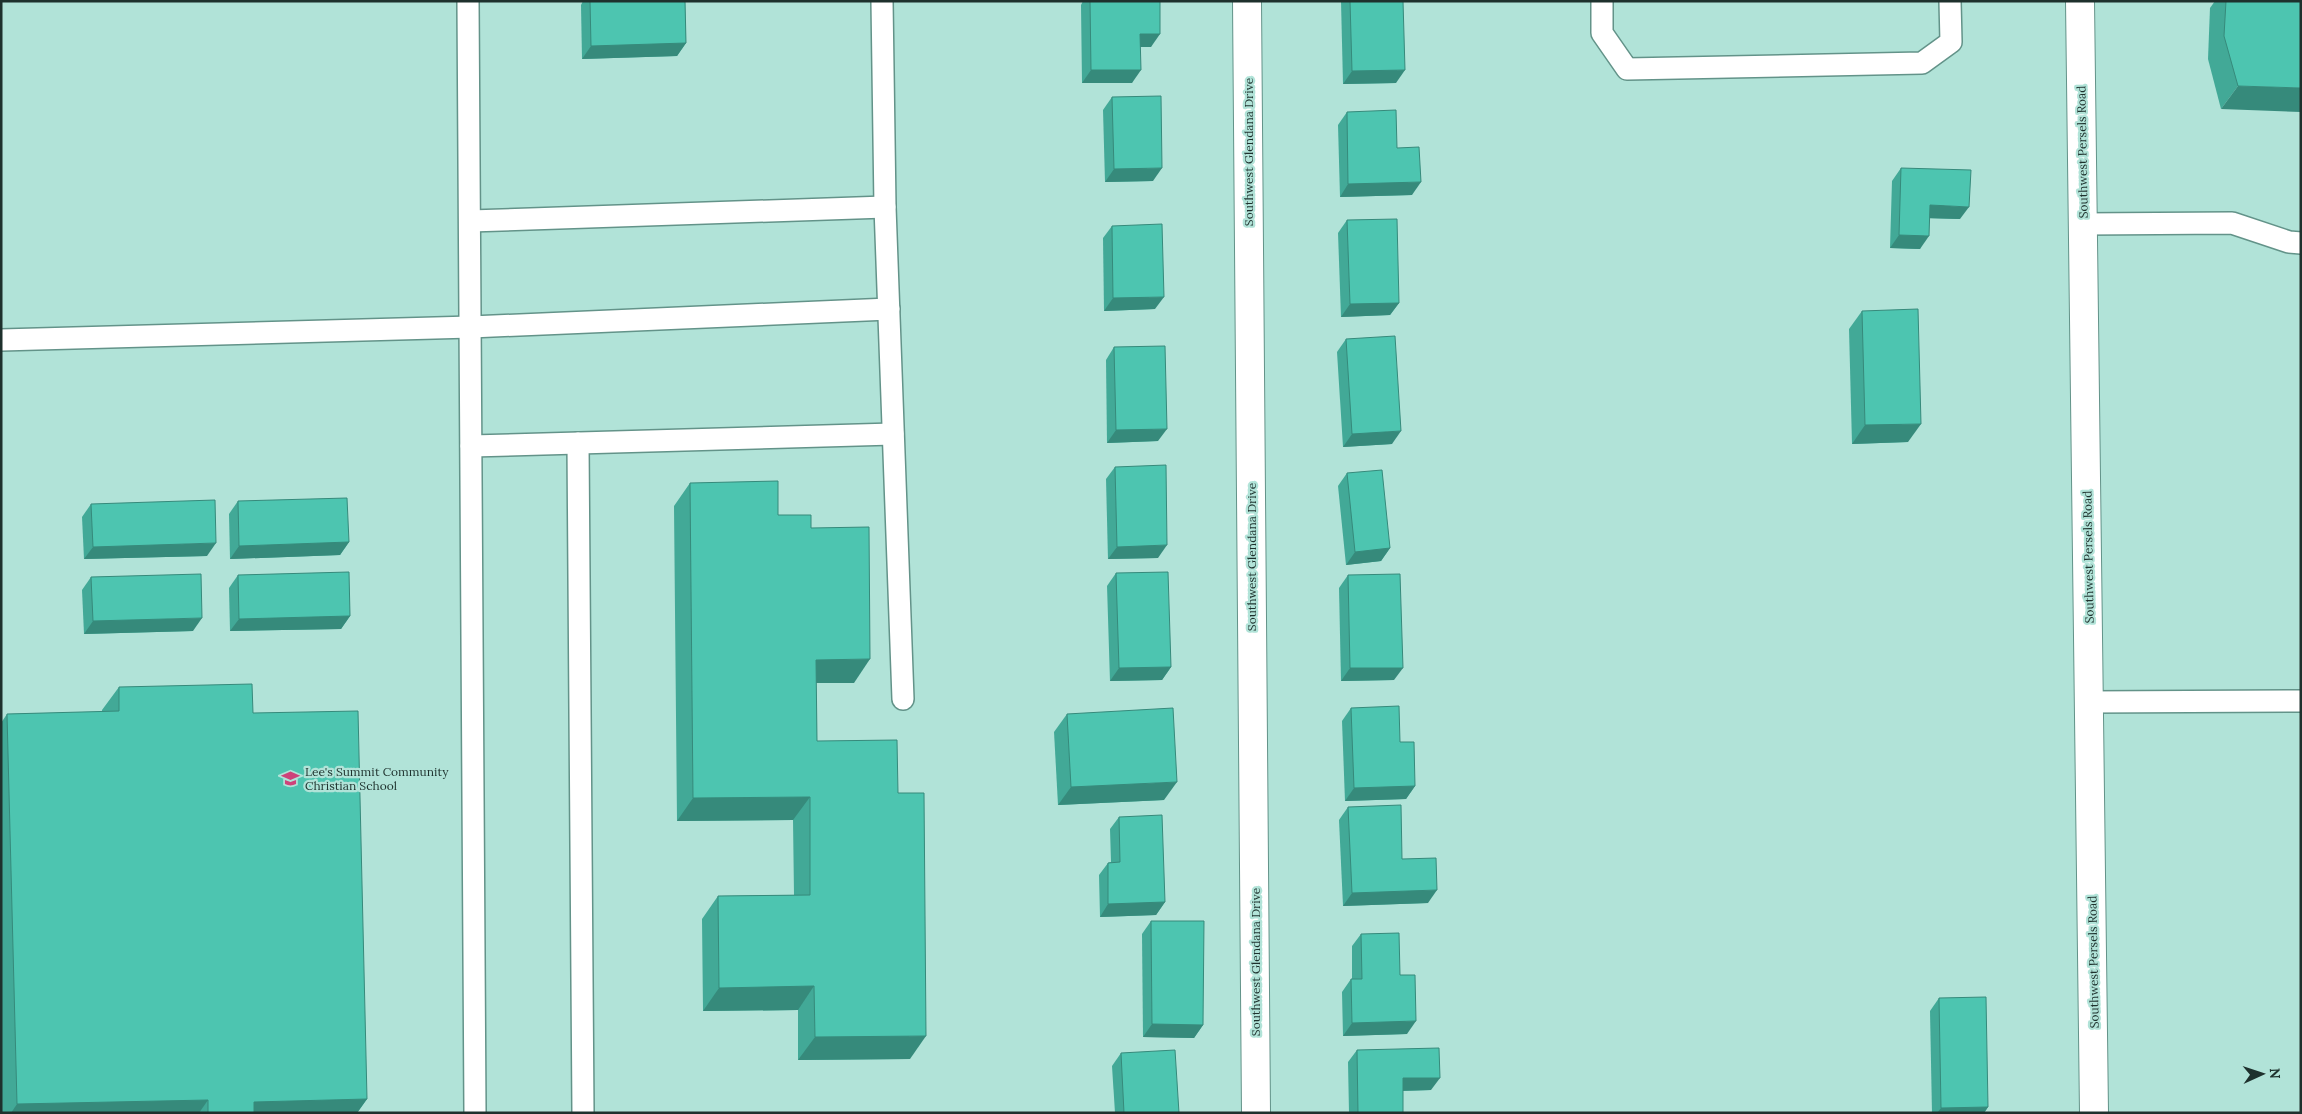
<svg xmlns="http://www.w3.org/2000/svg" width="2302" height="1114" viewBox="0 0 2302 1114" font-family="Lora,serif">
  <rect width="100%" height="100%" fill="#b1e3d8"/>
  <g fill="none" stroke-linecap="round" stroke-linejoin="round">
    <defs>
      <g id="service">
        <polyline points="468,1 475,1113"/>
        <polyline points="882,1 885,207 903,699"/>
        <polyline points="1602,1 1602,33 1627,69 1922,63 1951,42 1950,1"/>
        <polyline points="470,221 885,207"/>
        <polyline points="2083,224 2232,223 2289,242 2301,243"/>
        <polyline points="1,340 471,327 889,309"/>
        <polyline points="578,443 583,1113"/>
        <polyline points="471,446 893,434"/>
        <polyline points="2090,702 2301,701"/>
      </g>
      <polyline id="minor" points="1247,1 1256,1113"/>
      <polyline id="tertiary" points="2080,1 2094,1113"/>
    </defs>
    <use href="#service" stroke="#639389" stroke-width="24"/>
    <use href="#minor" stroke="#639389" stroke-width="30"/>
    <use href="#tertiary" stroke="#639389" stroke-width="30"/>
    <use href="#service" stroke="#fff" stroke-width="21"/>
    <use href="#minor" stroke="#fff" stroke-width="28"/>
    <use href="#tertiary" stroke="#fff" stroke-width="28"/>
  </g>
  <g fill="#42a997">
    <polygon points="583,1 685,1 686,43 677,56 582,59 581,5"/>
    <polygon points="1083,1 1160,1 1151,47 1140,47 1132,83 1082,83 1081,5"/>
    <polygon points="1341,1 1403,1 1396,83 1343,84"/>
    <polygon points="2215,1 2301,1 2221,109 2208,59 2210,8"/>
    <polygon points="1112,97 1153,181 1105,182 1103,110"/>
    <polygon points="1347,112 1397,148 1412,195 1340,197 1338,125"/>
    <polygon points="1901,168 1960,219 1929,218 1920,249 1890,248 1892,181"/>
    <polygon points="1347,220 1399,303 1390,315 1341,317 1338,233"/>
    <polygon points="1112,226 1155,309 1104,311 1103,238"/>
    <polygon points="1862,311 1908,442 1852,444 1849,329"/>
    <polygon points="1346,339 1392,444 1343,447 1337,352"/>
    <polygon points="1114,347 1158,441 1107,443 1106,360"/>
    <polygon points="1115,467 1158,558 1108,559 1106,479"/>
    <polygon points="1347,473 1390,548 1381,561 1346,565 1338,486"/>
    <polygon points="690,483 811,528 854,683 816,683 817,741 898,793 910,1059 798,1060 798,1010 703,1011 702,919 718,896 794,895 793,820 677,821 674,506"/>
    <polygon points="238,501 349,542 340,555 230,559 229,514"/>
    <polygon points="91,504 207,556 84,559 82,517"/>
    <polygon points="1116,573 1171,667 1162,680 1110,681 1107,586"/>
    <polygon points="238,575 350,616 341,629 230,631 229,588"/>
    <polygon points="1348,575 1394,680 1341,681 1339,588"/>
    <polygon points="91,577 193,631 84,634 82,590"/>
    <polygon points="119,687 253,713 367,1099 357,1113 1,1113 1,723 7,714 102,712 102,710"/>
    <polygon points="1351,708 1400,742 1415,786 1406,799 1345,801 1342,721"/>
    <polygon points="1067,714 1164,800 1058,805 1054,732"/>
    <polygon points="1348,807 1402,859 1428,903 1343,906 1339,820"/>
    <polygon points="1119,817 1165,902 1156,915 1100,917 1099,875 1108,863 1111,862 1110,829"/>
    <polygon points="1151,921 1203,1025 1194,1038 1143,1037 1142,934"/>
    <polygon points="1361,934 1400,975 1407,1034 1343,1036 1342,992 1351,979 1352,979 1352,946"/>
    <polygon points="1939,998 1988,1107 1984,1113 1932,1113 1930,1011"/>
    <polygon points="1357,1050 1431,1090 1403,1091 1403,1113 1349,1113 1348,1062"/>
    <polygon points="1121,1053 1179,1113 1115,1113 1112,1066"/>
  </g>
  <g fill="#368a7b">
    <polygon points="1140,34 1160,34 1151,47 1131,47"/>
    <polygon points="686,43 677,56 582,59 591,46"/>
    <polygon points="1091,70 1141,70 1132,83 1082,83"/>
    <polygon points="1405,70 1396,83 1343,84 1352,71"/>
    <polygon points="2238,86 2301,88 2301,112 2221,109"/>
    <polygon points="1162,168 1153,181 1105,182 1114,169"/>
    <polygon points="1421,182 1412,195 1340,197 1348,184"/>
    <polygon points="1930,205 1969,207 1960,219 1921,218"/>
    <polygon points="1899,235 1929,236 1920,249 1890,248"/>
    <polygon points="1164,297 1155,309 1104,311 1113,298"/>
    <polygon points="1399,303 1390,315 1341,317 1350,304"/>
    <polygon points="1921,424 1908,442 1852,444 1865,425"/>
    <polygon points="1167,429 1158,441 1107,443 1116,430"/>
    <polygon points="1401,431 1392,444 1343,447 1352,434"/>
    <polygon points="349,542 340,555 230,559 239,546"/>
    <polygon points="216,543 207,556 84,559 93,547"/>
    <polygon points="1167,545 1158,558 1108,559 1117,547"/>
    <polygon points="1390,548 1381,561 1346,565 1355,552"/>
    <polygon points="350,616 341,629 230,631 239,619"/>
    <polygon points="202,618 193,631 84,634 93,621"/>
    <polygon points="870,659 854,683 800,683 816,660"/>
    <polygon points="1171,667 1162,680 1110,681 1119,668"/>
    <polygon points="1350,668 1403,668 1394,680 1341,681"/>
    <polygon points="1177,782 1164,800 1058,805 1071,787"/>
    <polygon points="1415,786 1406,799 1345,801 1354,788"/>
    <polygon points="810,797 793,820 677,821 693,798"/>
    <polygon points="1437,890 1428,903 1343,906 1352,893"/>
    <polygon points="1165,902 1156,915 1100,917 1108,904"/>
    <polygon points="814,986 798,1010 703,1011 719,988"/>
    <polygon points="1416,1021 1407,1034 1343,1036 1352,1023"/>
    <polygon points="1152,1024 1203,1025 1194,1038 1143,1037"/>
    <polygon points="926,1036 910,1059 798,1060 815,1037"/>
    <polygon points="1403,1078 1440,1078 1431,1090 1394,1091"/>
    <polygon points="367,1099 357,1113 246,1113 254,1102"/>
    <polygon points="208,1100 199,1113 11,1113 17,1104"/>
    <polygon points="1988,1107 1984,1113 1937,1113 1941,1108"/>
  </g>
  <g fill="#4dc5b0" stroke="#368a7b">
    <polygon points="590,1 685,1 686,43 591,46"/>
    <polygon points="1090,1 1160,1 1160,34 1140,34 1141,70 1091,70"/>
    <polygon points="1350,1 1403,1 1405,70 1352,71"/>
    <polygon points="2226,1 2301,1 2301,88 2238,86 2224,36"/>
    <polygon points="1161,96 1162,168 1114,169 1112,97"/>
    <polygon points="1396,110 1397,148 1419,147 1421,182 1348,184 1347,112"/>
    <polygon points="1901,168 1971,170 1969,207 1930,205 1929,236 1899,235"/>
    <polygon points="1397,219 1399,303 1350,304 1347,220"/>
    <polygon points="1162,224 1164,297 1113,298 1112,226"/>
    <polygon points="1918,309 1921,424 1865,425 1862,311"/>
    <polygon points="1395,336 1401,431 1352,434 1346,339"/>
    <polygon points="1165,346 1167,429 1116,430 1114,347"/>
    <polygon points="1166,465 1167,545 1117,547 1115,467"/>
    <polygon points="1382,470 1390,548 1355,552 1347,473"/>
    <polygon points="778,481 778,515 811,515 811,528 869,527 870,659 816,660 817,741 897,740 898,793 924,793 926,1036 815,1037 814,986 719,988 718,896 810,895 810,797 693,798 690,483"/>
    <polygon points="347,498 349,542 239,546 238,501"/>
    <polygon points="215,500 216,543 93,547 91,504"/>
    <polygon points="349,572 350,616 239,619 238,575"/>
    <polygon points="1168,572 1171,667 1119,668 1116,573"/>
    <polygon points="201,574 202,618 93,621 91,577"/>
    <polygon points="1400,574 1403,668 1350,668 1348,575"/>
    <polygon points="252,684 253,713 358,711 367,1099 254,1102 254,1113 208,1113 208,1100 17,1104 7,714 119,711 119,687"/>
    <polygon points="1399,706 1400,742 1414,742 1415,786 1354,788 1351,708"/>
    <polygon points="1173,708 1177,782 1071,787 1067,714"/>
    <polygon points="1401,805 1402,859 1436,858 1437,890 1352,893 1348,807"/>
    <polygon points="1162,815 1165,902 1108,904 1108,863 1120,862 1119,817"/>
    <polygon points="1151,921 1204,921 1203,1025 1152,1024"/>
    <polygon points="1399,933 1400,975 1415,975 1416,1021 1352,1023 1351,979 1362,979 1361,934"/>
    <polygon points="1986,997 1988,1107 1941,1108 1939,998"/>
    <polygon points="1439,1048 1440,1078 1403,1078 1403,1113 1358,1113 1357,1050"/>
    <polygon points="1175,1050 1179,1113 1124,1113 1121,1053"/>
  </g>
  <defs>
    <symbol id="school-bare" viewBox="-9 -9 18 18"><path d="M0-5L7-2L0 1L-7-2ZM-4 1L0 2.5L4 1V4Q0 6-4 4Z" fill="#ce437a" stroke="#b1e3d8" stroke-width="2.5" paint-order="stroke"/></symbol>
  </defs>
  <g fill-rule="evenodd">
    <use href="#school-bare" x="278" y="766" width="25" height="25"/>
  </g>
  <g text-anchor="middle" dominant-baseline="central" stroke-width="4.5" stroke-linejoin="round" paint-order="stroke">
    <g font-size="12" fill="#1e312d" stroke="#b1e3d8">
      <text transform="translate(1248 152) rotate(-90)">Southwest Glendana Drive</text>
      <text transform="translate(2082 152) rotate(-91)">Southwest Persels Road</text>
      <text transform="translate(1251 557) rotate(-90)">Southwest Glendana Drive</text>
      <text transform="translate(2088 557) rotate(-91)">Southwest Persels Road</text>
      <text transform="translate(1255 962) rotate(-90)">Southwest Glendana Drive</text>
      <text transform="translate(2093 962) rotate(-91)">Southwest Persels Road</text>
    </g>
    <g font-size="12" fill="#1e312d" stroke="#b1e3d8" text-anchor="start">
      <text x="305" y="771">Lee's Summit Community<tspan x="305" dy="14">Christian School</tspan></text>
    </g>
  </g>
  <rect width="2302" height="1114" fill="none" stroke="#1e312d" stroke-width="5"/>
  <g transform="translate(2262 1074) rotate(87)" stroke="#b1e3d8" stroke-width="4" paint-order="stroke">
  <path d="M0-4L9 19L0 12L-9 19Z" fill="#1e312d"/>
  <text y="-8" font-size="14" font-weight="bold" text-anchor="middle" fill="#1e312d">N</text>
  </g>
</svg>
